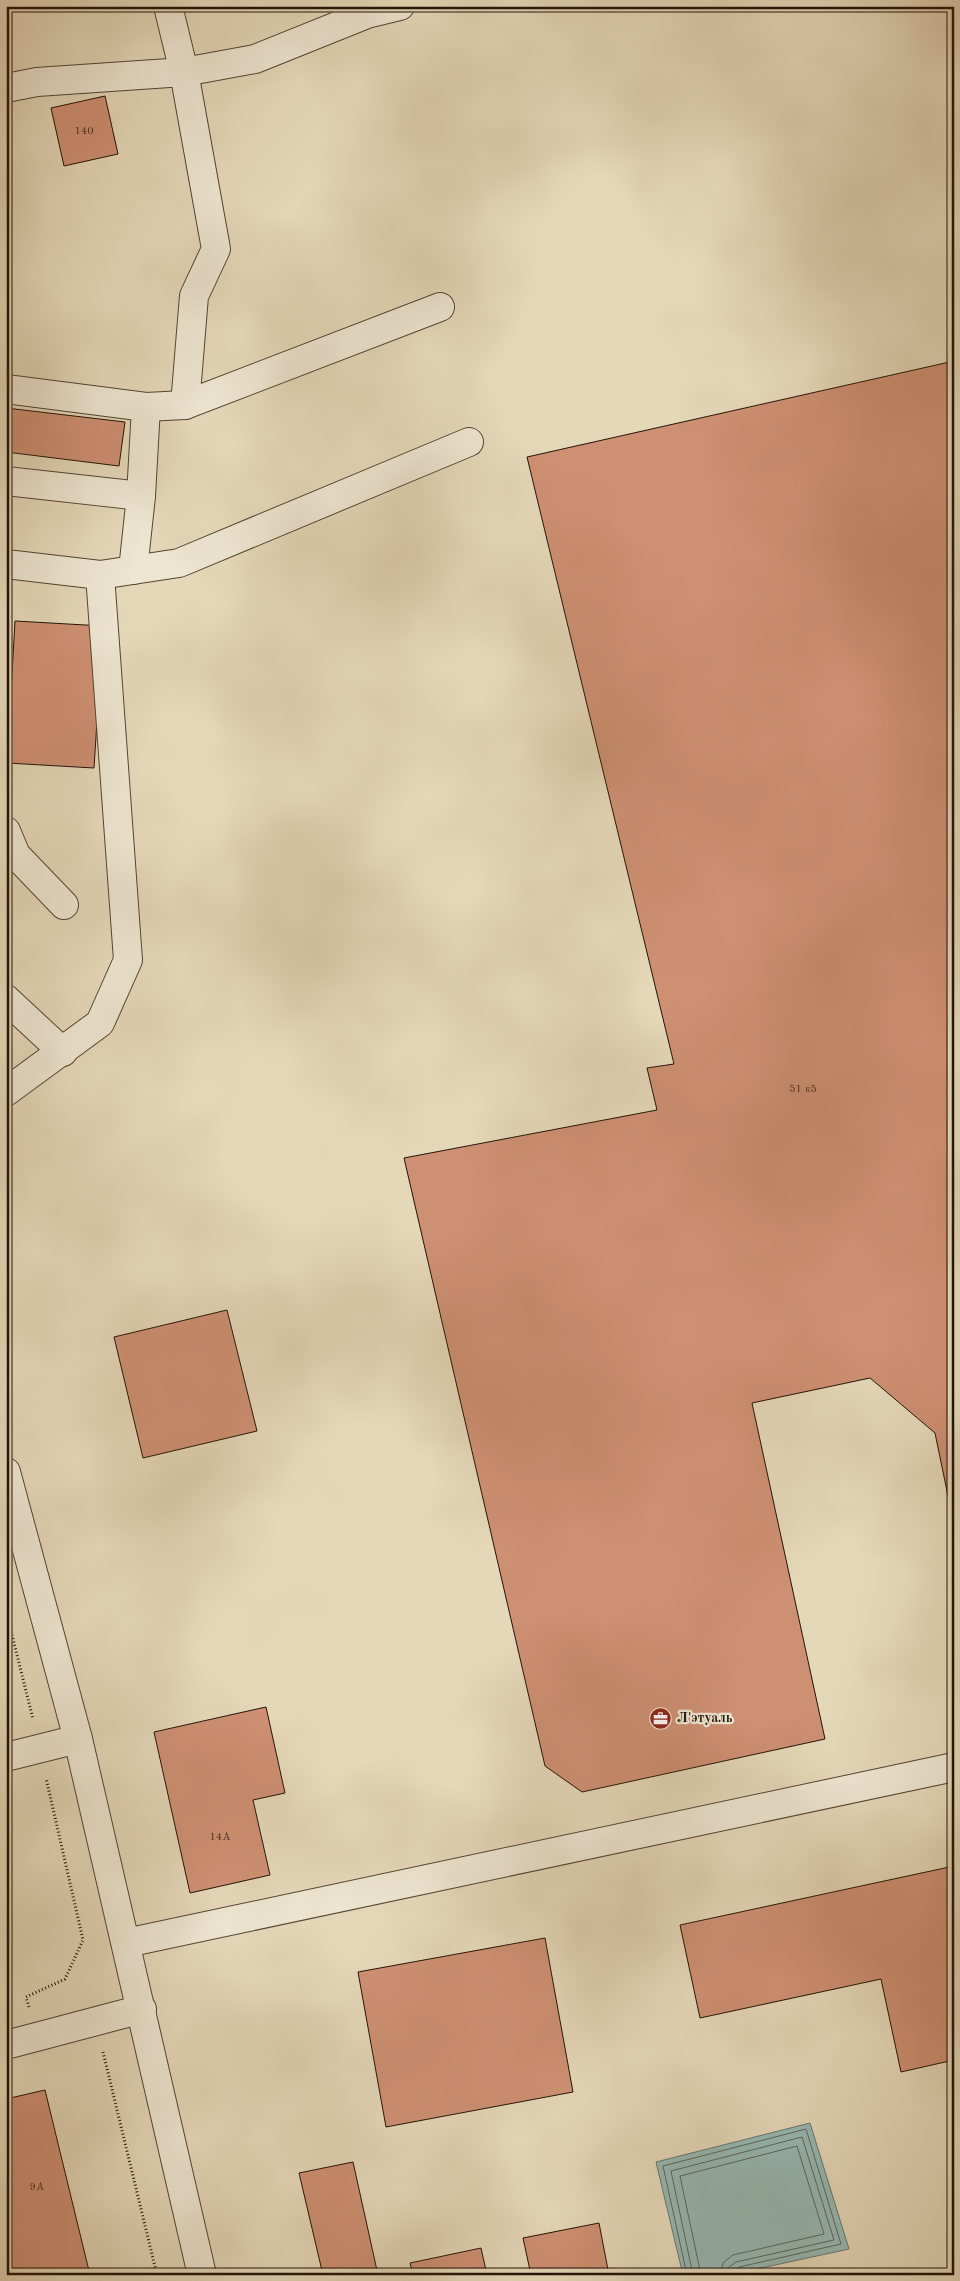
<svg xmlns="http://www.w3.org/2000/svg" width="960" height="2281" viewBox="0 0 960 2281" font-family="'Old Standard TT',serif">
  <rect width="100%" height="100%" fill="#e5d8b9"/>
  <filter id="stains"><feTurbulence type="fractalNoise" baseFrequency=".004" numOctaves="4"/><feColorMatrix values="0 0 0 0 .2 0 0 0 0 .09 0 0 0 0 .02 0 0 0 .5 -.17"/></filter>
  <radialGradient id="worn" r=".72"><stop offset=".6" stop-color="#630" stop-opacity="0"/><stop offset="1" stop-color="#630" stop-opacity=".3"/></radialGradient>
  <polygon fill="#96b9b4" stroke="#68776f" points="810,2123 849,2249 729,2275 683,2275 656,2162"/>
  <g fill="none" stroke-linecap="round" stroke-linejoin="round">
    <g stroke="#5c665e" stroke-width="1">
      <polyline points="687,2275 663,2166 806,2129 841,2244 739,2267 735,2270 734,2275"/>
      <polyline points="693,2275 671,2171 802,2137 834,2240 736,2262 729,2267 728,2275"/>
      <polyline points="701,2275 680,2176 797,2146 824,2234 733,2255 723,2263 720,2275"/>
    </g>
  </g>
  <g fill="#ce9073" stroke="#221308">
    <polygon points="105,96 118,154 64,166 51,108"/>
    <polygon points="954,361 954,1525 935,1433 870,1378 752,1403 825,1739 582,1792 545,1766 404,1158 657,1110 647,1068 674,1064 527,457"/>
    <polygon points="6,408 125,422 119,466 6,452"/>
    <polygon points="15,621 103,626 94,768 7,763"/>
    <polygon points="227,1310 257,1431 143,1458 114,1337"/>
    <polygon points="266,1707 285,1793 253,1800 270,1875 190,1893 154,1732"/>
    <polygon points="954,1866 954,2060 901,2072 881,1979 700,2018 680,1925"/>
    <polygon points="545,1938 573,2092 386,2127 358,1972"/>
    <polygon points="45,2090 90,2275 6,2275 6,2099"/>
    <polygon points="353,2162 378,2275 323,2275 299,2173"/>
    <polygon points="599,2223 609,2275 531,2275 523,2238"/>
    <polygon points="481,2248 487,2275 413,2275 410,2263"/>
  </g>
  <g fill="none" stroke-linecap="round" stroke-linejoin="round">
    <defs>
      <g id="minor">
        <polyline points="168,6 184,72 255,59 367,14 400,6"/>
        <polyline points="6,88 37,82 184,72 216,249 194,296 185,405"/>
        <polyline points="6,389 146,407 141,496 6,481"/>
        <polyline points="146,407 185,405 440,307"/>
        <polyline points="6,564 100,575 128,960 100,1023 6,1092"/>
        <polyline points="133,570 141,496"/>
        <polyline points="100,575 179,563 469,442"/>
        <polyline points="6,831 16,855 64,905"/>
        <polyline points="6,999 63,1052"/>
        <polyline points="6,1472 78,1739 202,2275"/>
        <polyline points="6,1757 78,1739"/>
        <polyline points="126,1943 954,1767"/>
        <polyline points="6,2045 142,2009"/>
      </g>
    </defs>
    <use href="#minor" stroke="#534434" stroke-width="30"/>
    <g stroke="#221308" stroke-width="3" stroke-dasharray="1 2.5" stroke-linecap="butt">
      <polyline points="6,1611 33,1719"/>
      <polyline points="29,2007 26,1997 65,1979 83,1940 46,1778"/>
      <polyline points="103,2052 157,2275"/>
    </g>
    <use href="#minor" stroke="#eee6d2" stroke-width="28"/>
  </g>
  <defs>
    <symbol id="office-disc" viewBox="-11 -11 22 22"><circle r="9.5" fill="#8f2418" stroke="#eee6d2"/><path d="M-6-3h4V-5.5h4V-3h4V5H-6ZM-1-4.5V-3h2v-1.5ZM-6 0V1H6V0Z" fill="#fff"/></symbol>
  </defs>
  <g fill-rule="evenodd">
    <use href="#office-disc" x="648" y="1706" width="25" height="25"/>
  </g>
  <g text-anchor="middle" dominant-baseline="central" stroke-width="4.5" stroke-linejoin="round" paint-order="stroke">
    <g font-size="11" fill="#4d3223">
      <text x="84" y="131">140</text>
      <text x="803" y="1089">51 к5</text>
      <text x="220" y="1837">14А</text>
      <text x="37" y="2187">9А</text>
    </g>
    <g font-size="14" font-weight="bold" fill="#221308" stroke="#eee6d2" text-anchor="start">
      <text x="677" y="1718">Л'этуаль</text>
    </g>
  </g>
  <rect width="960" height="2281" fill="none" stroke="#e5d8b9" stroke-width="25"/>
  <rect x="8" y="8" width="945" height="2266" fill="none" stroke="#221308" stroke-width="2.5"/>
  <rect x="12" y="12" width="935" height="2256" fill="none" stroke="#221308"/>
  <rect width="100%" height="100%" filter="url(#stains)"/>
  <rect width="100%" height="100%" fill="url(#worn)"/>
</svg>
